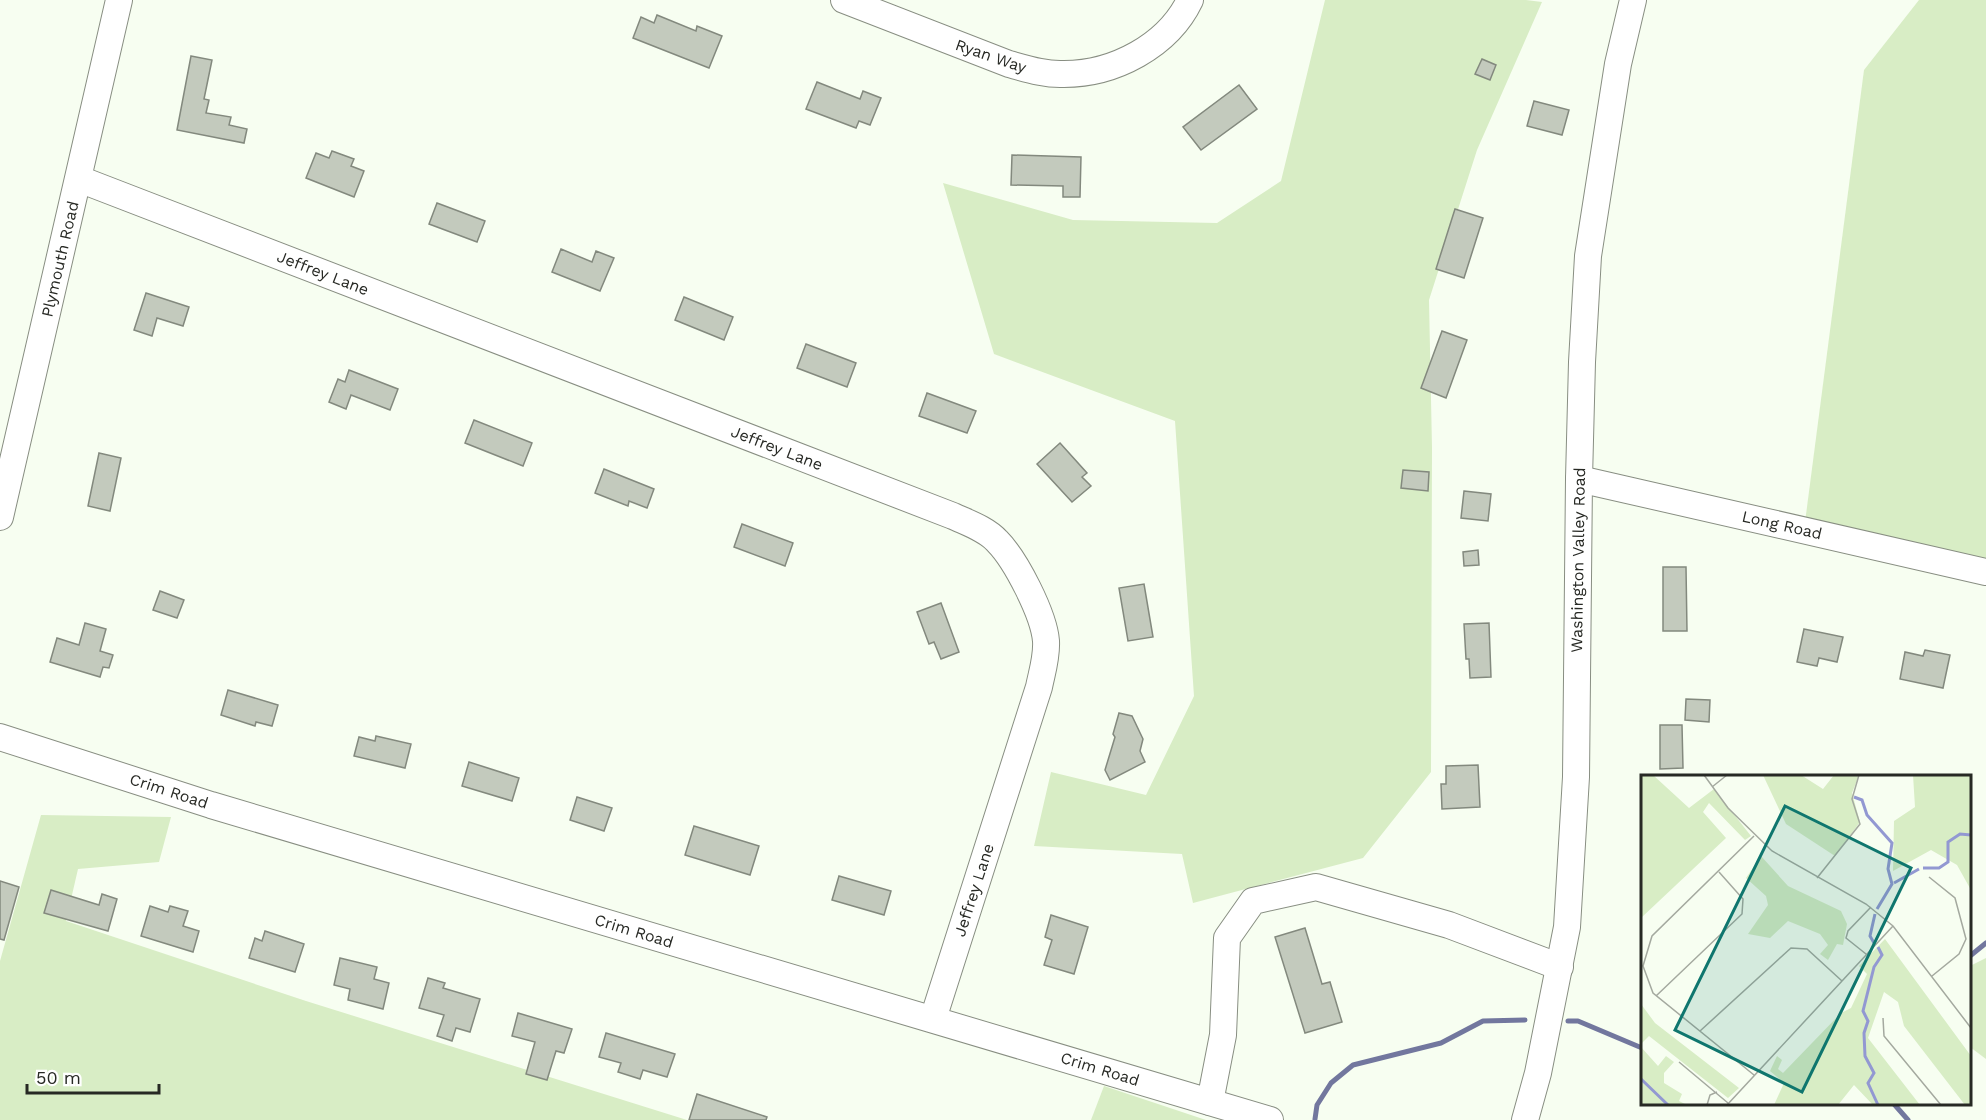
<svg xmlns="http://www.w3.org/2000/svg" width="1986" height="1120" viewBox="0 0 1986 1120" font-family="'Work Sans',sans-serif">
  <rect width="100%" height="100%" fill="#f7fef1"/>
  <g fill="#d8edc5">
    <polygon points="1325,0 1526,0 1542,2 1477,150 1429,300 1432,448 1431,772 1363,858 1193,903 1182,854 1034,846 1051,772 1146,795 1194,696 1175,421 994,354 943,183 1073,220 1217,223 1281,181"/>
    <polygon points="1919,0 1986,0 1986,572 1804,530 1864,70"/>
    <polygon points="41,815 171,817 159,862 78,869 66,921 306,1001 687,1120 0,1120 0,961"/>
    <polygon points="1986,958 1986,1059 1970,1047 1970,966"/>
    <polygon points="1104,1086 1206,1120 1091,1120"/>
  </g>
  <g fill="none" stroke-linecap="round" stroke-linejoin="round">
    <g stroke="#72779e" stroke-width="5">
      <polyline points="1970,956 1986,943"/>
      <polyline points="1568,1021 1578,1021 1642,1048"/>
      <polyline points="1894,1104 1908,1120"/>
      <polyline points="1315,1119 1317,1105 1331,1083 1353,1065 1441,1043 1483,1021 1525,1020"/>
    </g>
  </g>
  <g fill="#c3cabd" stroke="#83897e" stroke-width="1.5">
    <polygon points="657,15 696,31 697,26 722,36 709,68 633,38 641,17 654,23"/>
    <polygon points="191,56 212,60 204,99 209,100 206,113 231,117 229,125 247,129 244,143 177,130"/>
    <polygon points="1482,59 1496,65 1490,80 1475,74"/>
    <polygon points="817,82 860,99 863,91 881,98 870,125 859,121 856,128 806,109"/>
    <polygon points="1239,85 1257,109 1201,150 1183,127"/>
    <polygon points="1534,101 1569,110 1562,135 1527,126"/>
    <polygon points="332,151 354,159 351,166 364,171 354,197 306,178 316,153 329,158"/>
    <polygon points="1012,155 1081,157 1080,197 1063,197 1063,186 1011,185"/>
    <polygon points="437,203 485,221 477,242 429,224"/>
    <polygon points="1455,209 1483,218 1464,278 1436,269"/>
    <polygon points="561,249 592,262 596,251 614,258 600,291 552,272"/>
    <polygon points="146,293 189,307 183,326 157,318 152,336 134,330"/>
    <polygon points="684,297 733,317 724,340 675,320"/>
    <polygon points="1442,331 1467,340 1446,398 1421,388"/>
    <polygon points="806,344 856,363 847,387 797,368"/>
    <polygon points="349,370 398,389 390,410 351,395 346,409 329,402 338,379 345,382"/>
    <polygon points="927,393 976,411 967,433 919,416"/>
    <polygon points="474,420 532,443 523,466 465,443"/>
    <polygon points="1060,443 1087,473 1082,477 1091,486 1072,502 1037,464"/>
    <polygon points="99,453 121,458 110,511 88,506"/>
    <polygon points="604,469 654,489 647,508 629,501 628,506 595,493"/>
    <polygon points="1403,470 1429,472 1428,491 1401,488"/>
    <polygon points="1464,491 1491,494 1488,521 1461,518"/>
    <polygon points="742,524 793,543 785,566 734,547"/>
    <polygon points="1478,550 1479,565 1464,566 1463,552"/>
    <polygon points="1663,567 1686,567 1687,631 1663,631"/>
    <polygon points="1144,584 1153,637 1128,641 1119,588"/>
    <polygon points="160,591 184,600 177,618 153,610"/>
    <polygon points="941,603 959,652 941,659 934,642 929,644 917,612"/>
    <polygon points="85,623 106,629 100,651 113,655 109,668 103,667 100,677 50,662 57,638 79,645"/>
    <polygon points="1489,623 1491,677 1470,678 1469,659 1466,659 1464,624"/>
    <polygon points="1804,629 1843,637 1837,662 1819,658 1817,666 1797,662"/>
    <polygon points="1925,650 1950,655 1943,688 1900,679 1905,652 1923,656"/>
    <polygon points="228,690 278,705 272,726 256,722 255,726 221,715"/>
    <polygon points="1686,699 1710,700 1709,722 1685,720"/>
    <polygon points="1119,713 1132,716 1143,739 1140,751 1145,762 1110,780 1105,770 1115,737 1113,734"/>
    <polygon points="1660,725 1682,725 1683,768 1660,769"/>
    <polygon points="376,736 411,744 405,768 354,756 359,737 375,741"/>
    <polygon points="469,762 519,778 512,801 462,786"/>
    <polygon points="1478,765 1480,807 1442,809 1441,784 1446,784 1446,766"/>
    <polygon points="577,797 612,808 604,831 570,820"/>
    <polygon points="694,826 759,846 750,875 685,855"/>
    <polygon points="839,876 891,891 884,915 832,900"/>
    <polygon points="0,881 19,887 4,940 0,939"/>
    <polygon points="51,890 99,905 102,894 117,899 108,931 44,913"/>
    <polygon points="150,906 168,912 170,906 188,911 183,926 199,931 193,952 141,936"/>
    <polygon points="1051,915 1088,927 1074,974 1044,965 1052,940 1045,937"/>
    <polygon points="1305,928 1322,984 1330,982 1342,1022 1305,1033 1275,937"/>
    <polygon points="265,931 304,944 295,972 249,958 255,938 262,941"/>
    <polygon points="340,958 377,967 374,979 389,983 383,1009 348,1000 350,989 334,985"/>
    <polygon points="428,978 445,983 443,988 480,999 470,1032 456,1028 452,1041 437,1036 444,1015 419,1008"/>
    <polygon points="518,1013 572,1029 564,1053 556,1051 547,1080 526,1074 535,1042 512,1036"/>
    <polygon points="606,1033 675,1054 667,1077 643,1070 640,1079 618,1072 621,1063 599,1057"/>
    <polygon points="697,1094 767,1117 766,1120 689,1120"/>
  </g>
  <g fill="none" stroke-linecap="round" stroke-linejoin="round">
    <defs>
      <g id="minor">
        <path d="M844 0 1009 64C1027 69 1046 75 1064 74 1114 74 1168 46 1190 0"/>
        <path d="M79 179 953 516C968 523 986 529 997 541 1016 560 1044 615 1046 641 1047 657 1042 672 1039 687L933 1019"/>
        <polyline points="1579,479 1986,572"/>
        <polyline points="0,517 119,0"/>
        <polyline points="0,737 211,805 1270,1120"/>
        <polyline points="1210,1102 1223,1035 1227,938 1253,901 1316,887 1449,925 1560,967"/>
        <polyline points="1525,1120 1538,1073 1567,927 1576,777 1579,479 1582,362 1588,256 1618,64 1633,0"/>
      </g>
    </defs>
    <use href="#minor" stroke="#888e82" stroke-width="28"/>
    <use href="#minor" stroke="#fff" stroke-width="26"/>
  </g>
  <g text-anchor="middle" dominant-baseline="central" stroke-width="5" stroke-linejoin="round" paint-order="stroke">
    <g font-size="16" fill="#272924" stroke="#fff">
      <text transform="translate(991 56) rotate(19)">Ryan Way</text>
      <text transform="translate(60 259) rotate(-77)">Plymouth Road</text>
      <text transform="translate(323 273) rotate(21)">Jeffrey Lane</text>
      <text transform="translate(777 448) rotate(21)">Jeffrey Lane</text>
      <text transform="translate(1782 525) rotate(13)">Long Road</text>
      <text transform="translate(1578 560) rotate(-89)">Washington Valley Road</text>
      <text transform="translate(169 791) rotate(18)">Crim Road</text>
      <text transform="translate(974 890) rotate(-72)">Jeffrey Lane</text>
      <text transform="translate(634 931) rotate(17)">Crim Road</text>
      <text transform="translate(1100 1069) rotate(17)">Crim Road</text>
    </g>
  </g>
  <g transform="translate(1641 775)">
    <rect width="330" height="330" fill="#f7fef1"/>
    <path d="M0 0H12L48 33 73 14 110 61 104 65 68 28 62 37 85 63 0 143ZM122 0H160L182 14 193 0H218L211 18 219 47 194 81 145 49ZM272 0H330V115L316 90 290 75 252 96 253 46 274 32ZM120 81 147 111 200 136 206 149 202 170 196 169 187 185 179 179 187 170 179 159 147 146 129 163 107 159 127 130 125 121 105 103ZM244 164 330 281V330H324L263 251 257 227 243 217 227 263 279 330H232L213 310 197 330H133L143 308 129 296 136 281 141 285 137 294 142 298 200 238 210 233 226 199 218 191ZM0 229 14 248 98 313 87 323 8 261 0 269ZM0 272 17 291 25 281 33 287 23 298V308L41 319 38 326 46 330H0Z" fill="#d8edc5"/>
    <path fill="none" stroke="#9298d2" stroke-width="3" d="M213 22 221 25 226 40 251 68 247 94 251 109 236 134M282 93H298L307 87V67L319 59 330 60M253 108 278 94M233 168 229 161 234 139M237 172 241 180 233 192 222 236 227 246 223 258 224 281 233 298 227 308 237 330M0 304 27 330"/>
    <path fill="none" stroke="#a4a99f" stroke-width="1.5" d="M63 0 87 33 131 76 225 129 252 151 330 253M71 12 86 0M113 61 11 161 2 191 12 218 113 300M288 102 314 123 325 164 318 179 291 201M176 103 219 49 211 24 218 0M225 179 205 163 207 156 230 132M15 221 101 139 102 124 78 97M242 243 243 261 300 330M59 256 150 173 166 174 201 206M38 287 87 328M66 330 69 320 76 317M86 330 252 151"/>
    <path fill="#0f766e" fill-opacity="0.15" stroke="#0f766e" stroke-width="3" d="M144 31 270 93 161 317 34 255Z"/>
    <rect width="330" height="330" fill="none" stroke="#272924" stroke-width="3"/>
  </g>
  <path d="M27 1084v9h132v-9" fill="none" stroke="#272924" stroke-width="3"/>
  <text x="36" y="1084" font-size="18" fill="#272924" stroke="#ffffff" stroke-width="4.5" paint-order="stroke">50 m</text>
</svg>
